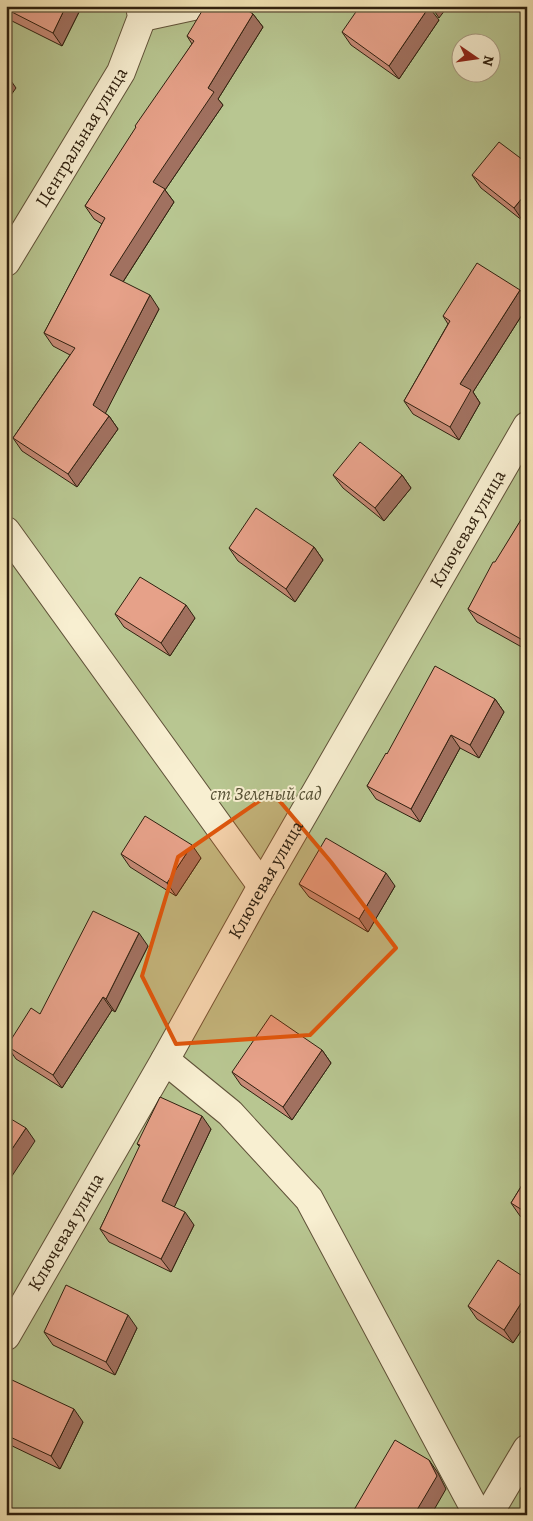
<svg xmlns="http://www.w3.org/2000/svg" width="533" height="1521" viewBox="0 0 533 1521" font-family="Alegreya,serif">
  <rect width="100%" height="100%" fill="#f5e7b8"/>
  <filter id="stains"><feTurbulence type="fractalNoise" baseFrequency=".004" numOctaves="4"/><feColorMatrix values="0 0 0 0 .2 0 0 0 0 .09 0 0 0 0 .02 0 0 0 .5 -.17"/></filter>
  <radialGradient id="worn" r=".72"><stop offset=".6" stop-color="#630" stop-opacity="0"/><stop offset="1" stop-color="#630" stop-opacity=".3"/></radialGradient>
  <path fill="#b8c691" stroke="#747350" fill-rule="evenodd" d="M6 6H527V1515H6ZM460 42H490V72H460Z"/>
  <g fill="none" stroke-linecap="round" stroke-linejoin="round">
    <defs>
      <g id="minor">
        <polyline points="142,17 193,6"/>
        <path id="s1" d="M6 262 121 72 142 17 140 6"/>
        <polyline points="6,531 262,886"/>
        <polyline points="165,1060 230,1113 309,1199 478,1515"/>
        <path id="s2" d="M6 1336 165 1060 262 886 527 426"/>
        <polyline points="488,1515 527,1449"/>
      </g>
    </defs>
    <use href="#minor" stroke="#605239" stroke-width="30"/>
    <use href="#minor" stroke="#f8efd1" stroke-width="28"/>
  </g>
  <g fill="#c68a76" stroke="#2f200f">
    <polygon points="6,6 82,6 62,46 6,18"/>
    <polygon points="253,14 263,27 218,99 223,105 165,190 174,202 123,282 159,309 105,413 109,416 118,429 77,487 22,451 13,438 70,355 53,346 44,333 102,224 94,219 85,206 192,44 187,36"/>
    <polygon points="439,20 399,79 351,45 342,32"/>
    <polygon points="527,163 527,217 523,221 481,188 472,175"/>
    <polygon points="520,290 527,300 527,307 473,392 480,403 459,440 413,414 404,401 448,324 443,316"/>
    <polygon points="333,475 402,475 411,488 384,521 343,488"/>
    <polygon points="527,510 527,650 477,622 468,609"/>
    <polygon points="314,547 323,560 295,602 238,561 229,548"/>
    <polygon points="115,614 195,618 170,656 124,627"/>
    <polygon points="495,699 504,712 479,758 460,748 420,822 376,799 367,786 387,754"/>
    <polygon points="121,854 201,858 176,896 130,867"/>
    <polygon points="299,884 395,886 368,932 309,897"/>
    <polygon points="148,946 115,1012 112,1010 62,1088 16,1059 7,1046 40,1014"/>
    <polygon points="322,1050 331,1063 292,1120 241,1085 232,1072"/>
    <polygon points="211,1129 174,1207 194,1225 171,1272 109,1242 100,1229 140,1147 137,1144"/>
    <polygon points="527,1177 527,1220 520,1216 511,1203"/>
    <polygon points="527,1279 527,1322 513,1343 477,1319 468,1306"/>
    <polygon points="137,1328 115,1375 53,1345 44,1332"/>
    <polygon points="6,1392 83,1422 60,1469 6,1443"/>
  </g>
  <g fill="#a17160" stroke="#2f200f">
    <polygon points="66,6 82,6 62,46 53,33"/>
    <polygon points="431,6 448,6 439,18"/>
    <polygon points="429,7 439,20 399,79 389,66"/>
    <polygon points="253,14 263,27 218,99 223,105 165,190 174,202 119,288 110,275 153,182 208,88"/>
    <polygon points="7,75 16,88 6,102 6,76"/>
    <polygon points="527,192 527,217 523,221 514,208"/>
    <polygon points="520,290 527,300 527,307 473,392 480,403 459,440 450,427 460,384"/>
    <polygon points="150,295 159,309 103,418 93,405"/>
    <polygon points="109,416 118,429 77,487 68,474"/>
    <polygon points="402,475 411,488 384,521 375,508"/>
    <polygon points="314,547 323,560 295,602 286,589"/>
    <polygon points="186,605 195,618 170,656 161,643"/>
    <polygon points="495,699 504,712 479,758 470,745"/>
    <polygon points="451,735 460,748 420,822 411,809"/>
    <polygon points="192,845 201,858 176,896 167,883"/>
    <polygon points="386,873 395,886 368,932 359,919"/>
    <polygon points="139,933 148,946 115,1012 106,999"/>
    <polygon points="103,997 112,1010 62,1088 53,1075"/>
    <polygon points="322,1050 331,1063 292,1120 283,1107"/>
    <polygon points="202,1116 211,1129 171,1214 162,1201"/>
    <polygon points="26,1128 35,1141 10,1179 6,1173 6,1158"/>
    <polygon points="185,1212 194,1225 171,1272 161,1259"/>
    <polygon points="527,1294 527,1322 513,1343 504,1330"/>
    <polygon points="128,1315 137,1328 115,1375 106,1362"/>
    <polygon points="74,1409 83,1422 60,1469 51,1456"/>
    <polygon points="429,1460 438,1473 446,1489 431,1515 414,1515"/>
  </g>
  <g fill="#e6a189" stroke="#2f200f">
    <polygon points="6,6 66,6 53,33 6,9"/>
    <polygon points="205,6 241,6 253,14 208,88 214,92 153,182 165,189 110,275 150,295 93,405 109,416 68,474 13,438 75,348 44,333 105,218 85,206 136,127 135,126 194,41 187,36"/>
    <polygon points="360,6 429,6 429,7 389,66 342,32"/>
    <polygon points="499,142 527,163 527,192 514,208 472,175"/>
    <polygon points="477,263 520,290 460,384 471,390 450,427 404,401 450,321 443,316"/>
    <polygon points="360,442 402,475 375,508 333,475"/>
    <polygon points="256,508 314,547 286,589 229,548"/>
    <polygon points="527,510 527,641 526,642 468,609 493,562 495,562"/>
    <polygon points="140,577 186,605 161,643 115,614"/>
    <polygon points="435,666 495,699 470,745 451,735 411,809 367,786 386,753 387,754"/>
    <polygon points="145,816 192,845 167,883 121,854"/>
    <polygon points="326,838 386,873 359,919 299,884"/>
    <polygon points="93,911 139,933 106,999 103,997 53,1075 7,1046 31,1008 40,1014"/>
    <polygon points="271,1015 322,1050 283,1107 232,1072"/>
    <polygon points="160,1097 202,1116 162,1201 185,1212 161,1259 100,1229 140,1145 137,1144"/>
    <polygon points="6,1116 26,1128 6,1158"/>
    <polygon points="527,1177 527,1213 511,1203"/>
    <polygon points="498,1260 527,1279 527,1294 504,1330 468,1306"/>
    <polygon points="66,1285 128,1315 106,1362 44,1332"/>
    <polygon points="12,1380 74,1409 51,1456 6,1435 6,1392"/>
    <polygon points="395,1440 429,1460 437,1476 414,1515 351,1515"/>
  </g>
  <path fill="#df560c" fill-opacity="0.2" stroke="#df560c" stroke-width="4" stroke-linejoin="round" d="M272 792 331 862 396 948 310 1035 176 1044 142 976 178 857Z"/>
  <g text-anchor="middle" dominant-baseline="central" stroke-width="4" stroke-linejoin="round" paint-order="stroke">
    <g font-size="19" fill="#2f200f" stroke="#f8efd1">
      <text stroke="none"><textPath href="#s1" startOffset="146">Центральная улица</textPath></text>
      <text stroke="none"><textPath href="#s2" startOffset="930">Ключевая улица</textPath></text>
      <text stroke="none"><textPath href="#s2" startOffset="525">Ключевая улица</textPath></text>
      <text stroke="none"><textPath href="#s2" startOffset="120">Ключевая улица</textPath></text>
    </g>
    <g font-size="19" font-style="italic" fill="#585236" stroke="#f8efd1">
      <text x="266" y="794">ст Зеленый сад</text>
    </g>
  </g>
  <rect width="533" height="1521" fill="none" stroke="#f5e7b8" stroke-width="25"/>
  <rect x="8" y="8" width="518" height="1506" fill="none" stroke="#2f200f" stroke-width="2.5"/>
  <rect x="12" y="12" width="508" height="1496" fill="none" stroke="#2f200f"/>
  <g transform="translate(476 58) rotate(103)"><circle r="24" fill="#f8efd1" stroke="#a89c83"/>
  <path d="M0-4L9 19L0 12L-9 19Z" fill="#8f2418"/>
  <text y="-8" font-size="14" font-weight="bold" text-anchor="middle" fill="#2f200f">N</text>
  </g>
  <rect width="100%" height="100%" filter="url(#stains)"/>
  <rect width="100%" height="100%" fill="url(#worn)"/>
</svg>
